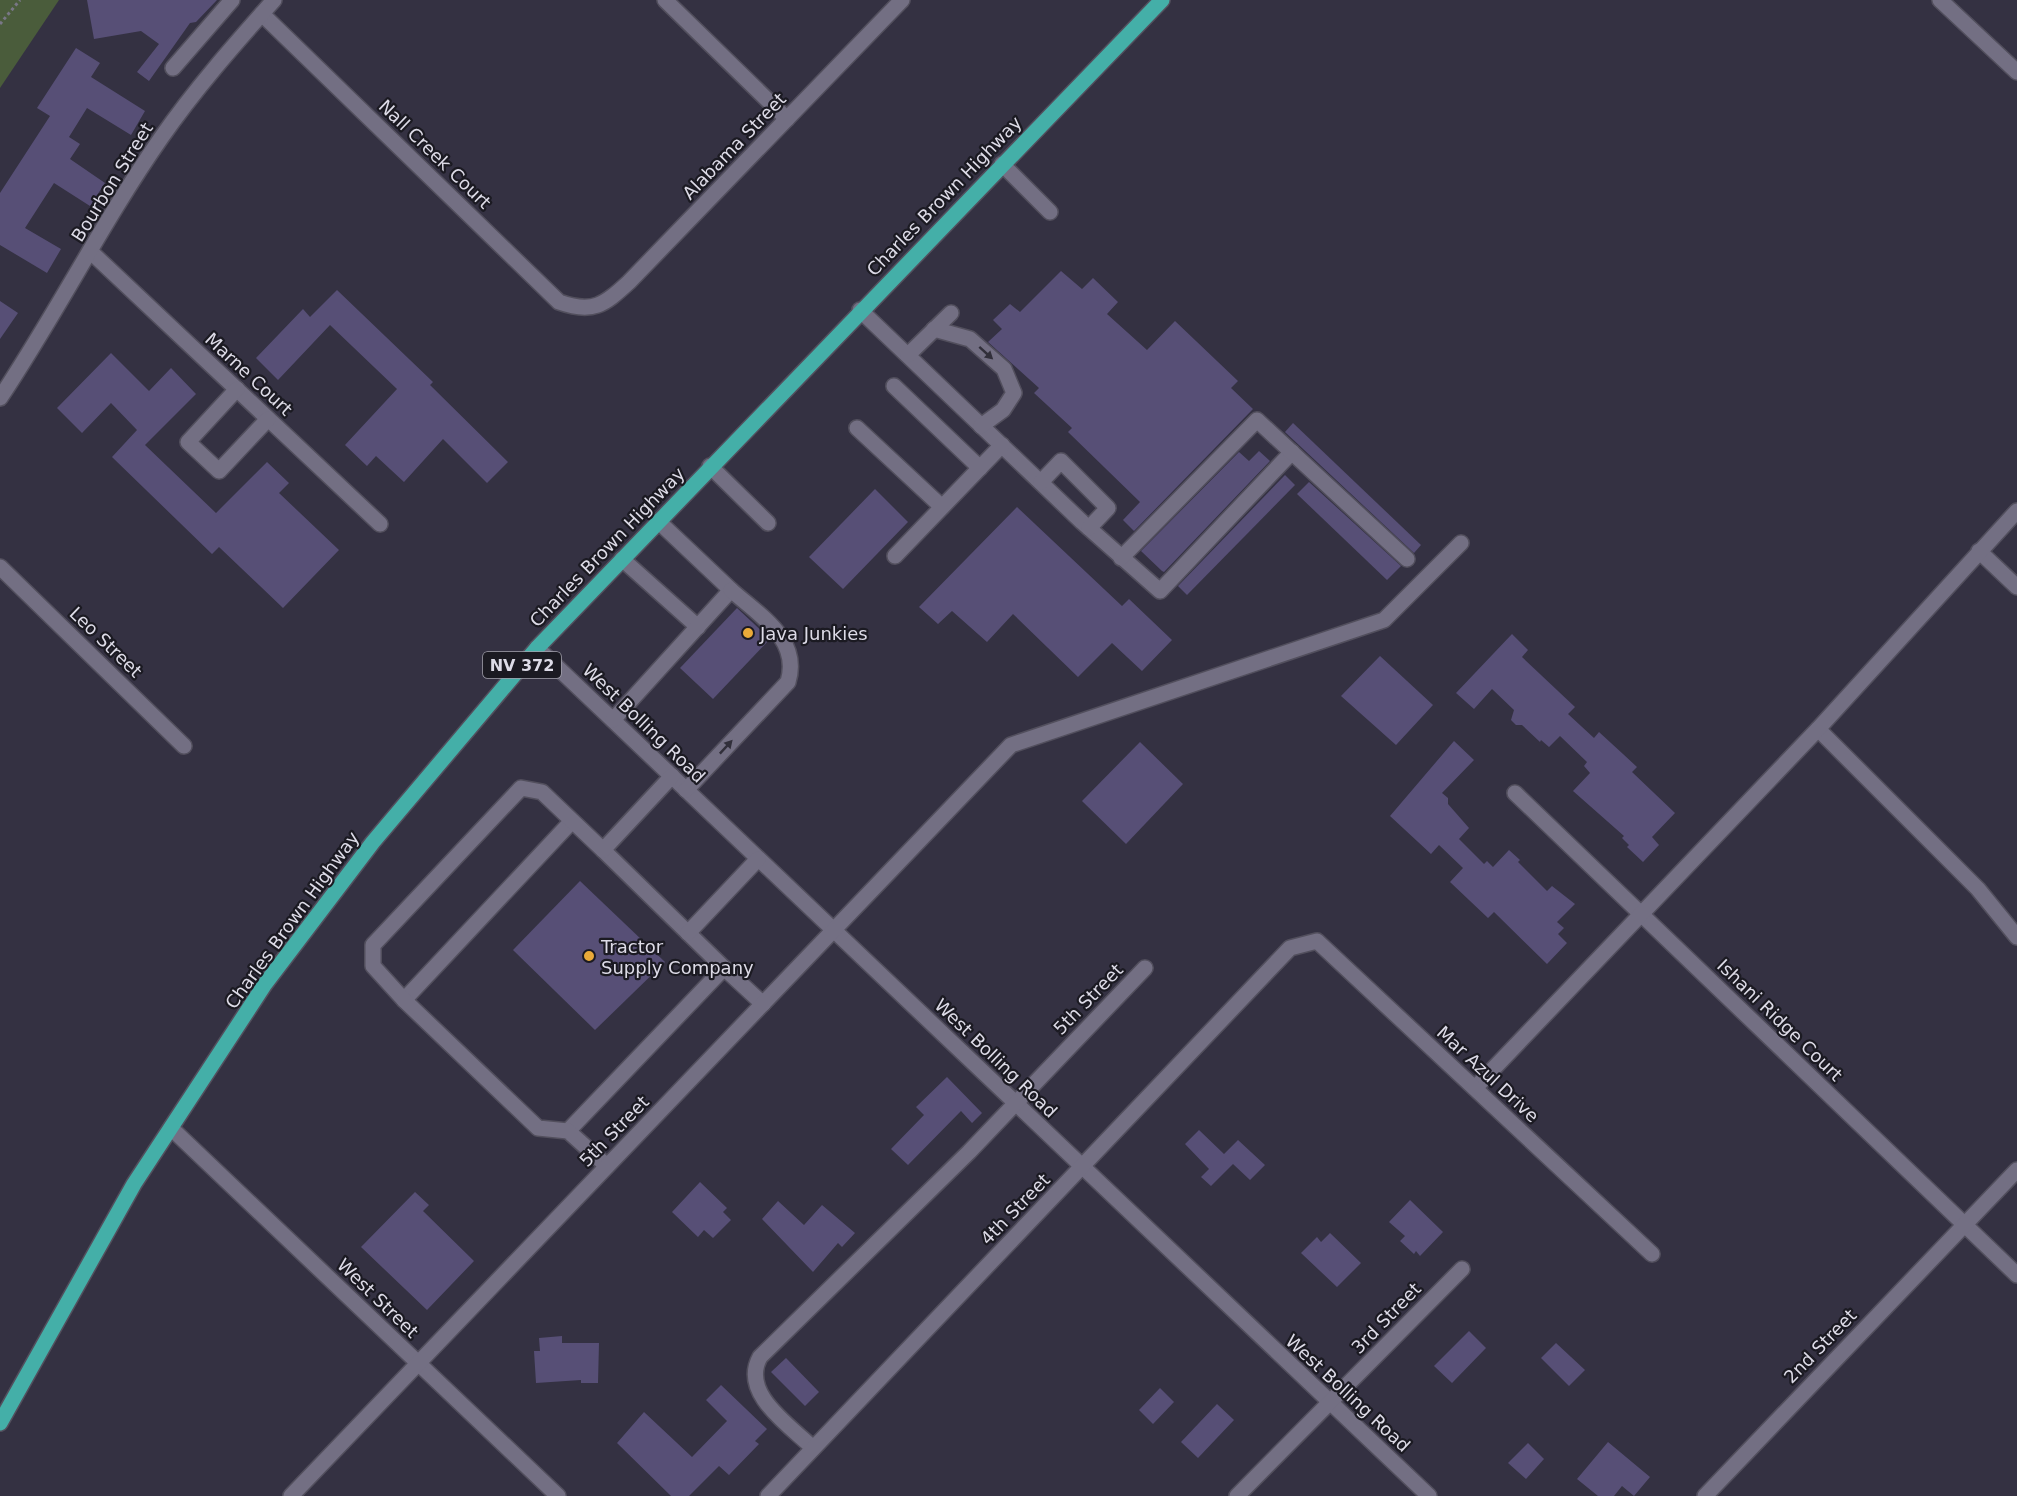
<svg xmlns="http://www.w3.org/2000/svg" width="2017" height="1496" viewBox="0 0 2017 1496" font-family="'DejaVu Sans',sans-serif">
  <rect width="100%" height="100%" fill="#343142"/>
  <polygon fill="#4a5c3b" points="0,0 59,0 0,88"/>
  <g fill="#574f76">
    <polygon points="87,0 217,0 196,22 190,23 149,81 137,72 159,44 141,31 94,39"/>
    <polygon points="76,48 100,63 91,77 145,111 131,135 87,108 69,137 80,144 70,159 105,183 90,206 54,183 25,228 61,249 47,273 0,245 0,193 50,116 37,108"/>
    <polygon points="1061,271 1082,289 1093,278 1118,302 1107,314 1147,350 1175,321 1238,381 1231,388 1253,409 1134,531 1123,520 1140,502 1068,432 1072,428 1034,393 1039,388 988,342 1002,329 993,320 1010,304 1020,312"/>
    <polygon points="337,290 433,382 430,385 508,462 487,483 443,439 404,482 376,456 367,466 345,445 397,389 330,325 278,380 256,358 303,309 310,317"/>
    <polygon points="0,301 18,313 0,339"/>
    <polygon points="111,353 149,391 171,368 196,394 145,445 216,513 267,462 289,483 279,493 339,550 283,608 219,547 212,554 112,457 137,430 111,403 82,433 57,408"/>
    <polygon points="1293,423 1421,545 1414,553 1285,432"/>
    <polygon points="1259,451 1270,461 1164,572 1162,571 1141,551 1239,452 1249,461"/>
    <polygon points="1285,475 1295,485 1187,595 1178,586"/>
    <polygon points="1309,482 1401,566 1387,580 1297,494"/>
    <polygon points="875,489 908,522 843,589 809,557"/>
    <polygon points="1017,507 1122,606 1129,599 1172,640 1142,671 1112,643 1078,677 1013,614 987,642 952,611 938,624 919,607"/>
    <polygon points="737,608 770,639 713,699 680,668"/>
    <polygon points="1512,634 1528,650 1522,657 1575,707 1568,714 1594,738 1599,732 1623,754 1637,767 1632,772 1675,813 1652,837 1659,845 1643,862 1627,847 1629,845 1622,838 1624,836 1573,791 1590,773 1584,766 1587,762 1560,736 1549,747 1541,740 1540,742 1522,725 1516,725 1511,720 1514,710 1492,689 1474,709 1456,693"/>
    <polygon points="1380,656 1433,705 1396,745 1341,696"/>
    <polygon points="1454,741 1474,760 1442,793 1448,798 1448,804 1469,828 1459,839 1484,864 1487,861 1493,867 1509,850 1520,860 1518,862 1547,891 1552,886 1575,904 1557,922 1564,928 1558,934 1567,943 1547,964 1494,912 1488,918 1450,882 1463,868 1439,845 1431,854 1390,816"/>
    <polygon points="1140,742 1183,784 1126,844 1082,801"/>
    <polygon points="580,881 665,962 595,1030 513,950"/>
    <polygon points="947,1077 982,1113 972,1123 961,1111 908,1165 891,1149 924,1115 916,1107"/>
    <polygon points="1199,1130 1224,1154 1238,1140 1265,1165 1250,1180 1233,1164 1211,1186 1201,1177 1209,1169 1185,1144"/>
    <polygon points="700,1182 727,1208 723,1212 731,1220 713,1238 704,1230 698,1237 672,1212"/>
    <polygon points="415,1192 429,1205 423,1211 474,1261 427,1310 361,1247"/>
    <polygon points="1410,1200 1443,1232 1420,1256 1416,1251 1414,1254 1400,1241 1405,1236 1389,1222"/>
    <polygon points="778,1201 804,1225 822,1205 855,1233 842,1247 838,1243 813,1272 762,1219"/>
    <polygon points="1330,1233 1361,1263 1337,1287 1301,1253 1317,1237 1321,1242"/>
    <polygon points="1469,1331 1486,1348 1452,1383 1434,1366"/>
    <polygon points="562,1336 562,1343 599,1343 598,1383 581,1383 581,1380 536,1383 534,1351 540,1351 539,1338"/>
    <polygon points="1556,1343 1585,1370 1569,1386 1541,1358"/>
    <polygon points="786,1358 819,1392 805,1406 771,1372"/>
    <polygon points="721,1385 767,1429 755,1441 759,1444 729,1475 719,1466 689,1496 671,1496 617,1443 644,1412 692,1457 727,1421 706,1400"/>
    <polygon points="1160,1388 1174,1402 1153,1424 1139,1410"/>
    <polygon points="1217,1404 1234,1420 1198,1458 1181,1442"/>
    <polygon points="1608,1442 1650,1477 1634,1496 1622,1486 1614,1496 1598,1496 1577,1479"/>
    <polygon points="1528,1443 1544,1459 1526,1479 1508,1463"/>
  </g>
  <g fill="none" stroke-linecap="round" stroke-linejoin="round">
    <defs>
      <g id="minor">
        <polyline points="665,0 787,119"/>
        <polyline points="1940,0 2017,72"/>
        <path d="M262 14 559 302C593 314 604 305 629 282L902 0"/>
        <polyline points="173,68 232,0"/>
        <polyline points="1002,164 1050,212"/>
        <polyline points="91,252 380,524"/>
        <polyline points="860,310 1082,522 1160,591 1292,452"/>
        <polyline points="934,329 970,339 1004,369 1014,393 1003,410 981,426"/>
        <polyline points="908,355 951,313"/>
        <polyline points="894,386 980,468"/>
        <polyline points="237,389 188,442 219,471 268,419"/>
        <path d="M0 398C57 313 103 221 161 138 195 89 235 44 274 0"/>
        <polyline points="857,428 942,507"/>
        <polyline points="710,466 768,523"/>
        <polyline points="1041,482 1061,461 1108,508 1089,528"/>
        <polyline points="1979,551 2017,587"/>
        <polyline points="895,556 1002,445"/>
        <polyline points="1121,558 1257,420 1407,559"/>
        <polyline points="622,559 698,627"/>
        <polyline points="0,567 184,746"/>
        <polyline points="537,648 1429,1496"/>
        <polyline points="613,720 731,590 658,521"/>
        <polyline points="1818,729 1978,889 2017,937"/>
        <path d="M686 790 788 682C801 639 759 615 731 590"/>
        <polyline points="1515,793 2017,1275"/>
        <polyline points="603,850 724,968"/>
        <polyline points="688,933 758,859"/>
        <polyline points="404,1000 572,821"/>
        <polyline points="1475,1088 1818,729 2017,511"/>
        <polyline points="171,1128 558,1496"/>
        <polyline points="568,1131 724,968 763,1004"/>
        <polyline points="607,1166 568,1131 538,1128 404,1000 373,966 373,945 521,788 542,792 603,850 672,776"/>
        <path d="M813 1448C789 1425 740 1393 760 1357L969 1152 1145 968"/>
        <polyline points="291,1496 1011,745 1384,620 1461,543"/>
        <polyline points="768,1496 1290,948 1317,941 1652,1254"/>
        <polyline points="1237,1496 1462,1269"/>
        <polyline points="1705,1496 2017,1170"/>
      </g>
      <polyline id="major" points="0,1423 134,1184 265,984 373,842 537,648 1162,0"/>
    </defs>
    <use href="#minor" stroke="#524f5d" stroke-width="18"/>
    <use href="#major" stroke="#524f5d" stroke-width="18"/>
    <polyline stroke="#797786" stroke-width="3" stroke-dasharray="3 3" stroke-linecap="butt" points="0,24 20,0"/>
    <use href="#minor" stroke="#736f83" stroke-width="15"/>
    <use href="#major" stroke="#44afa8" stroke-width="15"/>
  </g>
  <defs><path id="oneway-solid" d="M-6-.8H1V-3.2L6.5 0L1 3.2V.8H-6Z" transform="scale(1.5)"/></defs>
  <g fill="#312f3a">
    <use href="#oneway-solid" transform="translate(986 353) rotate(42)"/>
    <use href="#oneway-solid" transform="translate(726 747) rotate(-47)"/>
  </g>
  <g fill="#eaaa39" stroke="#1b1a22" stroke-width="2">
    <circle cx="748" cy="633" r="6"/>
    <circle cx="589" cy="956" r="6"/>
  </g>
  <g text-anchor="middle" dominant-baseline="central" stroke-width="4.5" stroke-linejoin="round" paint-order="stroke">
    <rect fill="#1b1a22" stroke="#a3a1ac" stroke-width="1.5" x="483" y="652" width="78" height="26" rx="4.5"/>
    <g font-size="16" font-weight="bold" fill="#dddbe7">
      <text x="522" y="665">NV 372</text>
    </g>
    <g font-size="18" fill="#dddbe7" stroke="#1b1a22">
      <text transform="translate(734 146) rotate(-46)">Alabama Street</text>
      <text transform="translate(435 154) rotate(44)">Nall Creek Court</text>
      <text transform="translate(112 182) rotate(-58)">Bourbon Street</text>
      <text transform="translate(944 196) rotate(-46)">Charles Brown Highway</text>
      <text transform="translate(249 374) rotate(43)">Marne Court</text>
      <text transform="translate(607 547) rotate(-46)">Charles Brown Highway</text>
      <text transform="translate(106 642) rotate(44)">Leo Street</text>
      <text transform="translate(644 723) rotate(44)">West Bolling Road</text>
      <text transform="translate(292 920) rotate(-54)">Charles Brown Highway</text>
      <text transform="translate(1088 999) rotate(-46)">5th Street</text>
      <text transform="translate(1780 1020) rotate(44)">Ishani Ridge Court</text>
      <text transform="translate(996 1058) rotate(44)">West Bolling Road</text>
      <text transform="translate(1488 1074) rotate(43)">Mar Azul Drive</text>
      <text transform="translate(614 1131) rotate(-46)">5th Street</text>
      <text transform="translate(1015 1209) rotate(-46)">4th Street</text>
      <text transform="translate(378 1298) rotate(44)">West Street</text>
      <text transform="translate(1386 1318) rotate(-46)">3rd Street</text>
      <text transform="translate(1820 1346) rotate(-46)">2nd Street</text>
      <text transform="translate(1348 1393) rotate(43)">West Bolling Road</text>
    </g>
    <g font-size="18" fill="#dddbe7" stroke="#1b1a22" text-anchor="start">
      <text x="760" y="633">Java Junkies</text>
      <text x="601" y="946">Tractor<tspan x="601" dy="21">Supply Company</tspan></text>
    </g>
  </g>
</svg>
